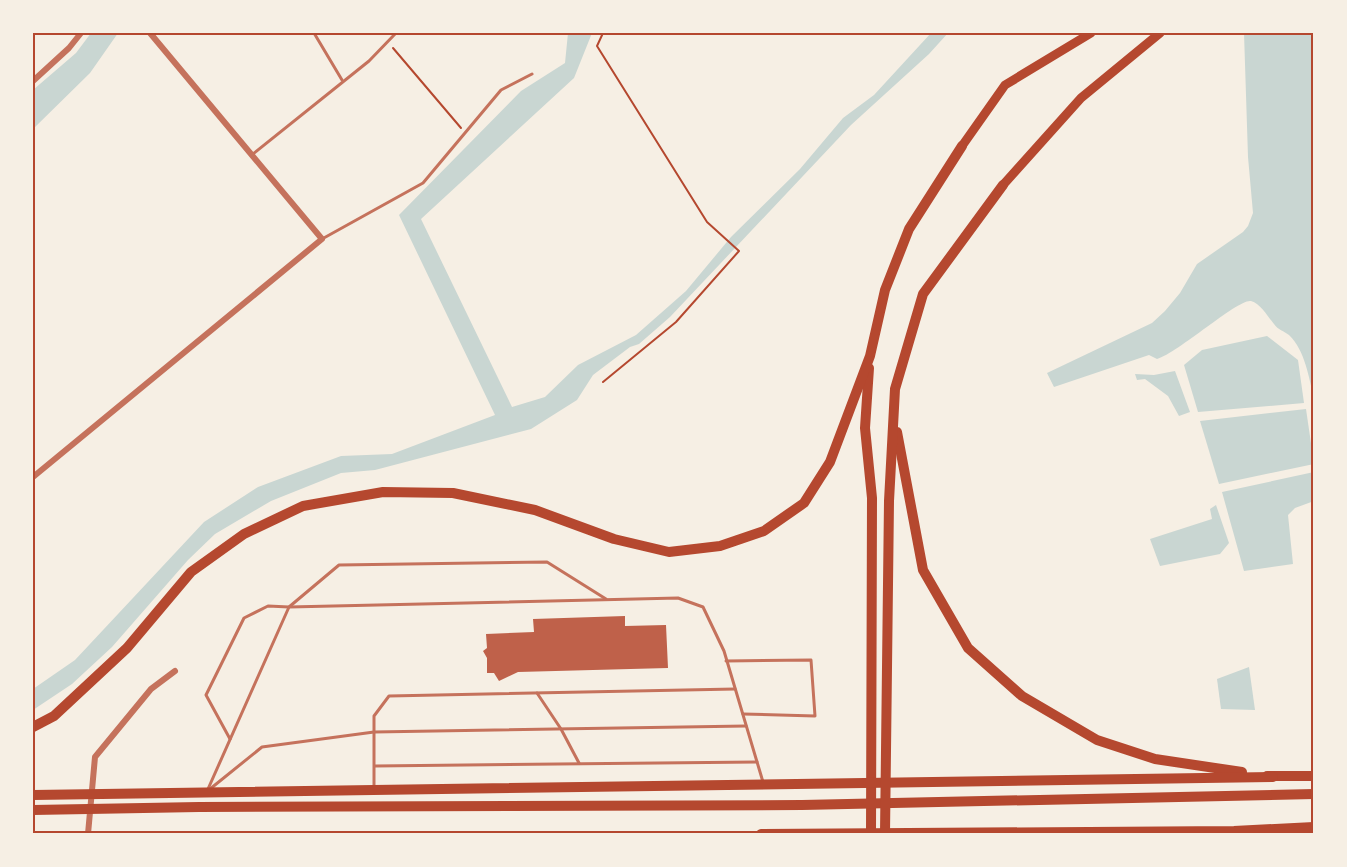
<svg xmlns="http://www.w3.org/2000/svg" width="1347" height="867" viewBox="0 0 1347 867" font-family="Spectral,serif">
  <rect width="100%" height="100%" fill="#f6efe4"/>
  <g fill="#c9d6d2">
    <polygon points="91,33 118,33 90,73 33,129 33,90 76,53"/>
    <polygon points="568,33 592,33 574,78 421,219 512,407 545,397 578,365 636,335 686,291 731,237 800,169 843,118 874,95 931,33 948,33 929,54 851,125 670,317 639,344 630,347 593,375 577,400 531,429 375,470 341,473 271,501 215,534 188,560 112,647 72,684 33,710 33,689 75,660 204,522 258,487 341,456 392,454 495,415 399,215 521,91 565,63"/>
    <path d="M1244 33H1314V399C1309 378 1305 350 1289 335 1284 331 1278 330 1274 324 1268 317 1261 304 1251 301 1239 298 1179 352 1157 359L1149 355 1054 387 1047 373 1152 323 1165 311 1180 293 1197 264 1243 232 1248 226 1253 213 1248 157Z"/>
    <polygon points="1267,336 1298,360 1304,403 1198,412 1184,365 1202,350"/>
    <polygon points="1175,371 1190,412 1179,416 1168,396 1145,379 1137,380 1135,374 1154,375"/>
    <polygon points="1306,409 1314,464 1219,484 1200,421"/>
    <polygon points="1314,472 1314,501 1295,508 1288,515 1293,564 1244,571 1222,492"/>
    <polygon points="1216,505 1229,543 1220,554 1160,566 1150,539 1212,519 1210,509"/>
    <polygon points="1249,667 1255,710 1221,709 1217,679"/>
  </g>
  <polygon fill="#bf614a" points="625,616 625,626 666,625 668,668 518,672 499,681 494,673 487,673 487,658 483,651 487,648 486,634 534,632 533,619"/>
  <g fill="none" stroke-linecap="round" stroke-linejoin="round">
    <g stroke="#b5482f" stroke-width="2">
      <polyline points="603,33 597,46 707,222 739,251 676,322 603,382"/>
      <polyline points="393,48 461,128"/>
    </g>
    <g stroke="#c5725c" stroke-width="3">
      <polyline points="314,33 342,80"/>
      <polyline points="253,154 369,61 396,33"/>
      <polyline points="322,239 423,183 501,90 532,74"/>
      <polyline points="726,661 811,660 815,716 743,714"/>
      <polyline points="537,693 561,729 579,763"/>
      <polyline points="230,739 206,695 244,618 268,606 289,607 339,565 547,562 606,599"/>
      <polyline points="375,766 757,762"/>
      <polyline points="374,787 374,716 389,696 735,689"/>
      <polyline points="208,789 289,607 678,598 703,607 724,651 763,782"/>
      <polyline points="210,789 262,747 374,732 746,726"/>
    </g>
    <g stroke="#c5725c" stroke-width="6">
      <polyline points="33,81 69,48 81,33"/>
      <polyline points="33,477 322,239 150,33"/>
      <polyline points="88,834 95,757 151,689 175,671"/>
    </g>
    <g stroke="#b5482f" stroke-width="9">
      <polyline points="962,146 1005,85 1091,33"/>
      <polyline points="1003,185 1081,98 1160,33"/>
    </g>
    <g stroke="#b5482f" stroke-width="10">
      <polyline points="869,368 865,428 872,498 871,834"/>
      <polyline points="897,432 923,570 968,648 1022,696 1097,740 1155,759 1242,772"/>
      <polyline points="33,727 54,716 127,648 191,572 244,534 303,506 383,492 453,493 535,510 614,539 669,552 720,546 764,531 804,503 830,462 870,356 885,290 909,229 962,146"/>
      <polyline points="1267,776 1314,776"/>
      <polyline points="33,795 1273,777"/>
      <polyline points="33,810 199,807 802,805 1314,794"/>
      <polyline points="761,834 1234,831 1314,827"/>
      <polyline points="885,834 889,501 895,389 923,294 1003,185"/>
    </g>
  </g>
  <rect width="1347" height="867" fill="none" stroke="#f6efe4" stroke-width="69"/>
  <rect x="34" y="34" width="1278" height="798" fill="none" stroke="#b5482f" stroke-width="2"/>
</svg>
